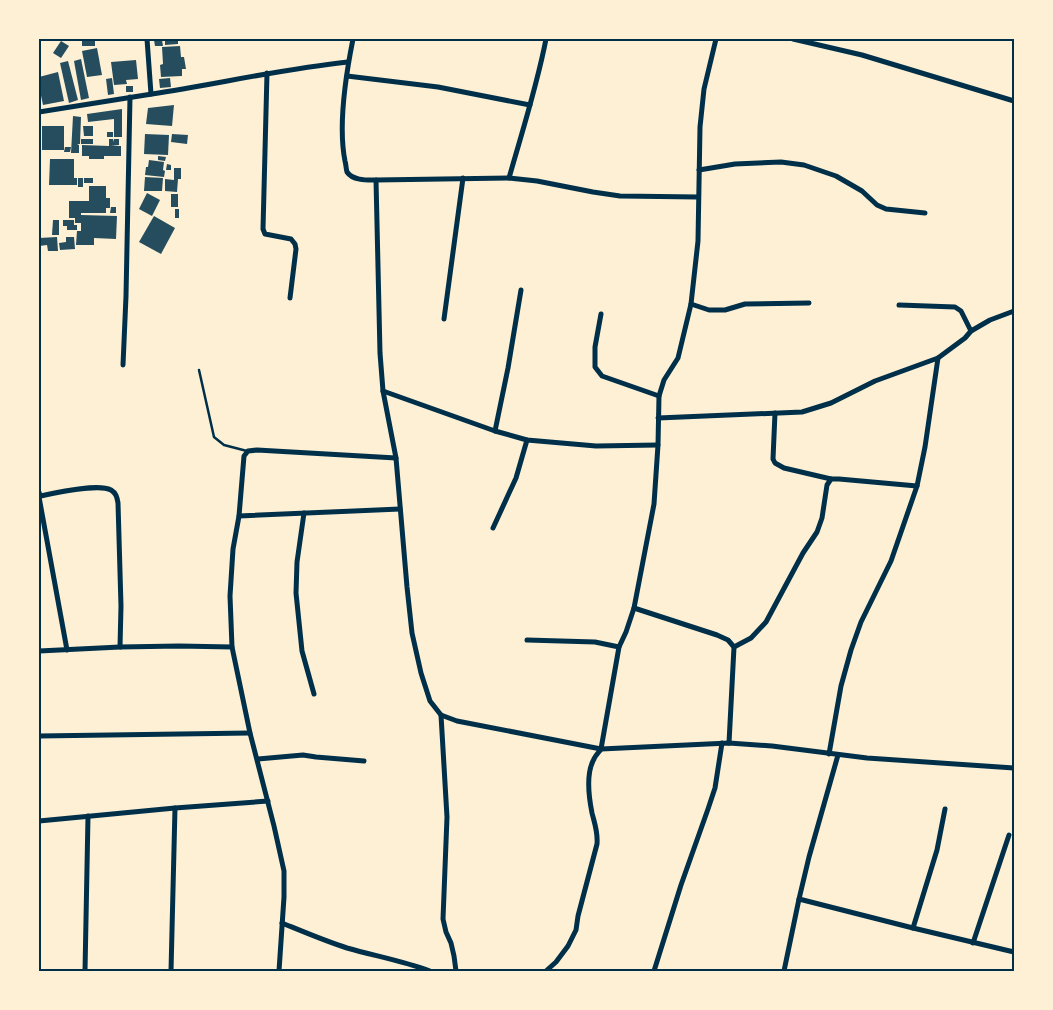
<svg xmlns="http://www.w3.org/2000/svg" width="1053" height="1010" viewBox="0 0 1053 1010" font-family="'Exo 2',sans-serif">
  <rect width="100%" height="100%" fill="#fdf0d5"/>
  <g fill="#264d5e">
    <polygon points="165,39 178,39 178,44 165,45"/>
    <polygon points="154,40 162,40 163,46 155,46"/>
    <polygon points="61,41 69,46 61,58 53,53"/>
    <rect x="82" y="41" width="13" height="5"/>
    <polygon points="180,46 181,57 184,57 186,69 182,69 182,76 161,77 160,65 163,64 162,47"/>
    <polygon points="97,48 102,75 87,77 82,51"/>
    <polygon points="81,59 89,98 81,100 74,61"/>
    <polygon points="136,60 138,79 126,80 127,84 114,85 111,62"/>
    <polygon points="68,61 78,100 69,103 60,63"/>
    <polygon points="58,72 64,101 43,105 39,86 39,77"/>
    <polygon points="112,78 114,94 108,95 106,79"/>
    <polygon points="170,78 171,87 160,88 159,79"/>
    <rect x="126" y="86" width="7" height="6"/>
    <polygon points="174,105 172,126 146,124 148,108"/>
    <polygon points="122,109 122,137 114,137 114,119 88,122 87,114"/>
    <polygon points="73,116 81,117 80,144 77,144 79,145 79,153 71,153"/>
    <rect x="42" y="126" width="22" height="24"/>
    <polygon points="83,126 93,126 93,136 84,136"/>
    <rect x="107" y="132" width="6" height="5"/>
    <polygon points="145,134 169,135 168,155 144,154"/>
    <polygon points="172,134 188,135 187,144 171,142"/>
    <rect x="81" y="139" width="12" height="5"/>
    <polygon points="109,139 113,139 114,142 114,139 119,139 119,145 111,146 121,146 121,156 104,156 104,159 89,159 89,156 82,156 82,145 109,146"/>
    <polygon points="65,147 71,147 70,152 64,152"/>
    <polygon points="158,156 166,157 165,161 158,160"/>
    <polygon points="50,159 74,159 74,178 77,178 77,185 49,185"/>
    <polygon points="149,160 164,162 163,170 165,171 164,177 145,175 146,167 148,167"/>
    <polygon points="167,164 171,165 171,170 166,170"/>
    <polygon points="174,168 181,168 181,179 178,179 177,192 165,191 165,179 174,180"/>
    <polygon points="145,177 163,178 162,191 144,191"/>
    <rect x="78" y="178" width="5" height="9"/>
    <rect x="84" y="178" width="9" height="5"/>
    <polygon points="89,186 106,186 106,198 110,198 110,208 106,208 106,213 81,213 81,215 117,216 116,239 94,238 94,245 76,245 77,231 81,231 81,223 75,223 75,218 69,218 69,201 89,201"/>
    <polygon points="147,193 160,200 152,216 139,209"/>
    <rect x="171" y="194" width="7" height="13"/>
    <polygon points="111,207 116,207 116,213 110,213"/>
    <rect x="175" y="209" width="4" height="9"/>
    <polygon points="154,216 175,228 161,254 139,242"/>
    <polygon points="53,220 59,220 59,235 52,235"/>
    <polygon points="63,220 74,220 74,225 77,225 77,230 67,230 67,226 63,226"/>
    <polygon points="57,237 58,251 48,251 47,245 39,246 39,238"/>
    <polygon points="66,237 74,237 75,249 60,250 59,243 66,242"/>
  </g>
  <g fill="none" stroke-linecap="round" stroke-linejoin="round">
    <polyline stroke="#003049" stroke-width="2.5" points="199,370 214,437 224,445 247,451"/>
    <g stroke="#003049" stroke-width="5">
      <polyline points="147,39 151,94"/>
      <path d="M353 39C346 74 338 126 345 161 346 164 346 169 347 172 353 181 368 180 376 180L509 178 537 181 593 192 620 196 698 197"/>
      <polyline points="793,39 862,55 1014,101"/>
      <polyline points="267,73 263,229 265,234 291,239 295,244 296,249 290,298"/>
      <polyline points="347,76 438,87 530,105"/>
      <path d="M39 112C76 106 114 100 152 94 217 84 282 69 348 62"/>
      <polyline points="699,170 735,164 781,162 804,165 836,176 862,191 877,205 886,209 925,213"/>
      <path d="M509 178C522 132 537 86 546 39"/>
      <polyline points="376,180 380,353 383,391 396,458 407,587 412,633 421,673 430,701 441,715 457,721 601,749 729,743 772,746 867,758 1014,768"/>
      <polyline points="691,304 709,310 725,310 745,304 809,303"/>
      <polyline points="899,305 955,307 961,311 971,331"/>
      <polyline points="601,314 595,347 595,367 602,376 659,396"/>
      <polyline points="444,319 463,178"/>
      <polyline points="123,365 126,296 130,97"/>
      <polyline points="383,391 495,431 527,440 596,446 658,445"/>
      <polyline points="775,413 773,459 775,463 784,468 831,479"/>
      <polyline points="658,418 802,412 831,403 875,381 938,358 965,338 971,331 990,320 1014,311"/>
      <polyline points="495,431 508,368 521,290"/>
      <path d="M39 492 40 496C55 493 98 483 111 490 116 493 117 497 118 503L121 606 120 647 179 646 232 647 250 733 274 826 284 871V897L279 971"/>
      <polyline points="39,497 67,650"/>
      <polyline points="304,513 297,562 296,593 302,651 314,694"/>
      <polyline points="239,516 400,509"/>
      <polyline points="493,528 516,478 527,440"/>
      <polyline points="634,608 717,635 728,640 734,647 729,743"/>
      <polyline points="527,640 595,642 619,647"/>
      <polyline points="232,647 230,596 233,549 239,516 244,456 248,451 257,450 396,458"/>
      <polyline points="734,647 751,638 766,622 803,553 817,532 822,518 827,485 831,479 839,479 917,486"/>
      <polyline points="39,651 120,647"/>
      <polyline points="441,715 447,817 443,919 446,932 451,943 454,956 456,971"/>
      <polyline points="39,736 250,733"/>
      <polyline points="829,754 841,686 851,650 861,622 891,561 917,486 925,447 938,358"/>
      <polyline points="258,759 303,755 316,757 364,761"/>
      <polyline points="39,821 175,808 268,801"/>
      <polyline points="799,899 913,928 1014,952"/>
      <path d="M282 923C304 932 325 941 347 948 375 956 403 961 430 971"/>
      <polyline points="913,928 937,850 945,809"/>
      <polyline points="973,943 1009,835"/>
      <polyline points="85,971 88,816"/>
      <polyline points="171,971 175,808"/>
      <path d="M546 971 556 962 568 946 576 930 578 916 597 844C598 832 595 825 592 813 589 798 586 773 594 759 595 756 599 752 601 749L619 647 626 632 634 608 654 504 658 445 659 396 664 380 678 358 691 304 698 241 700 127 704 89 716 39"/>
      <polyline points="654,971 681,885 708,809 715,788 722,743"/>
      <polyline points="784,971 799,899 809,857 838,755"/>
    </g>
  </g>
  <rect width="1053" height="1010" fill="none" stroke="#fdf0d5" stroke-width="80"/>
  <rect x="40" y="40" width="973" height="930" fill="none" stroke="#003049" stroke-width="2"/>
</svg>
